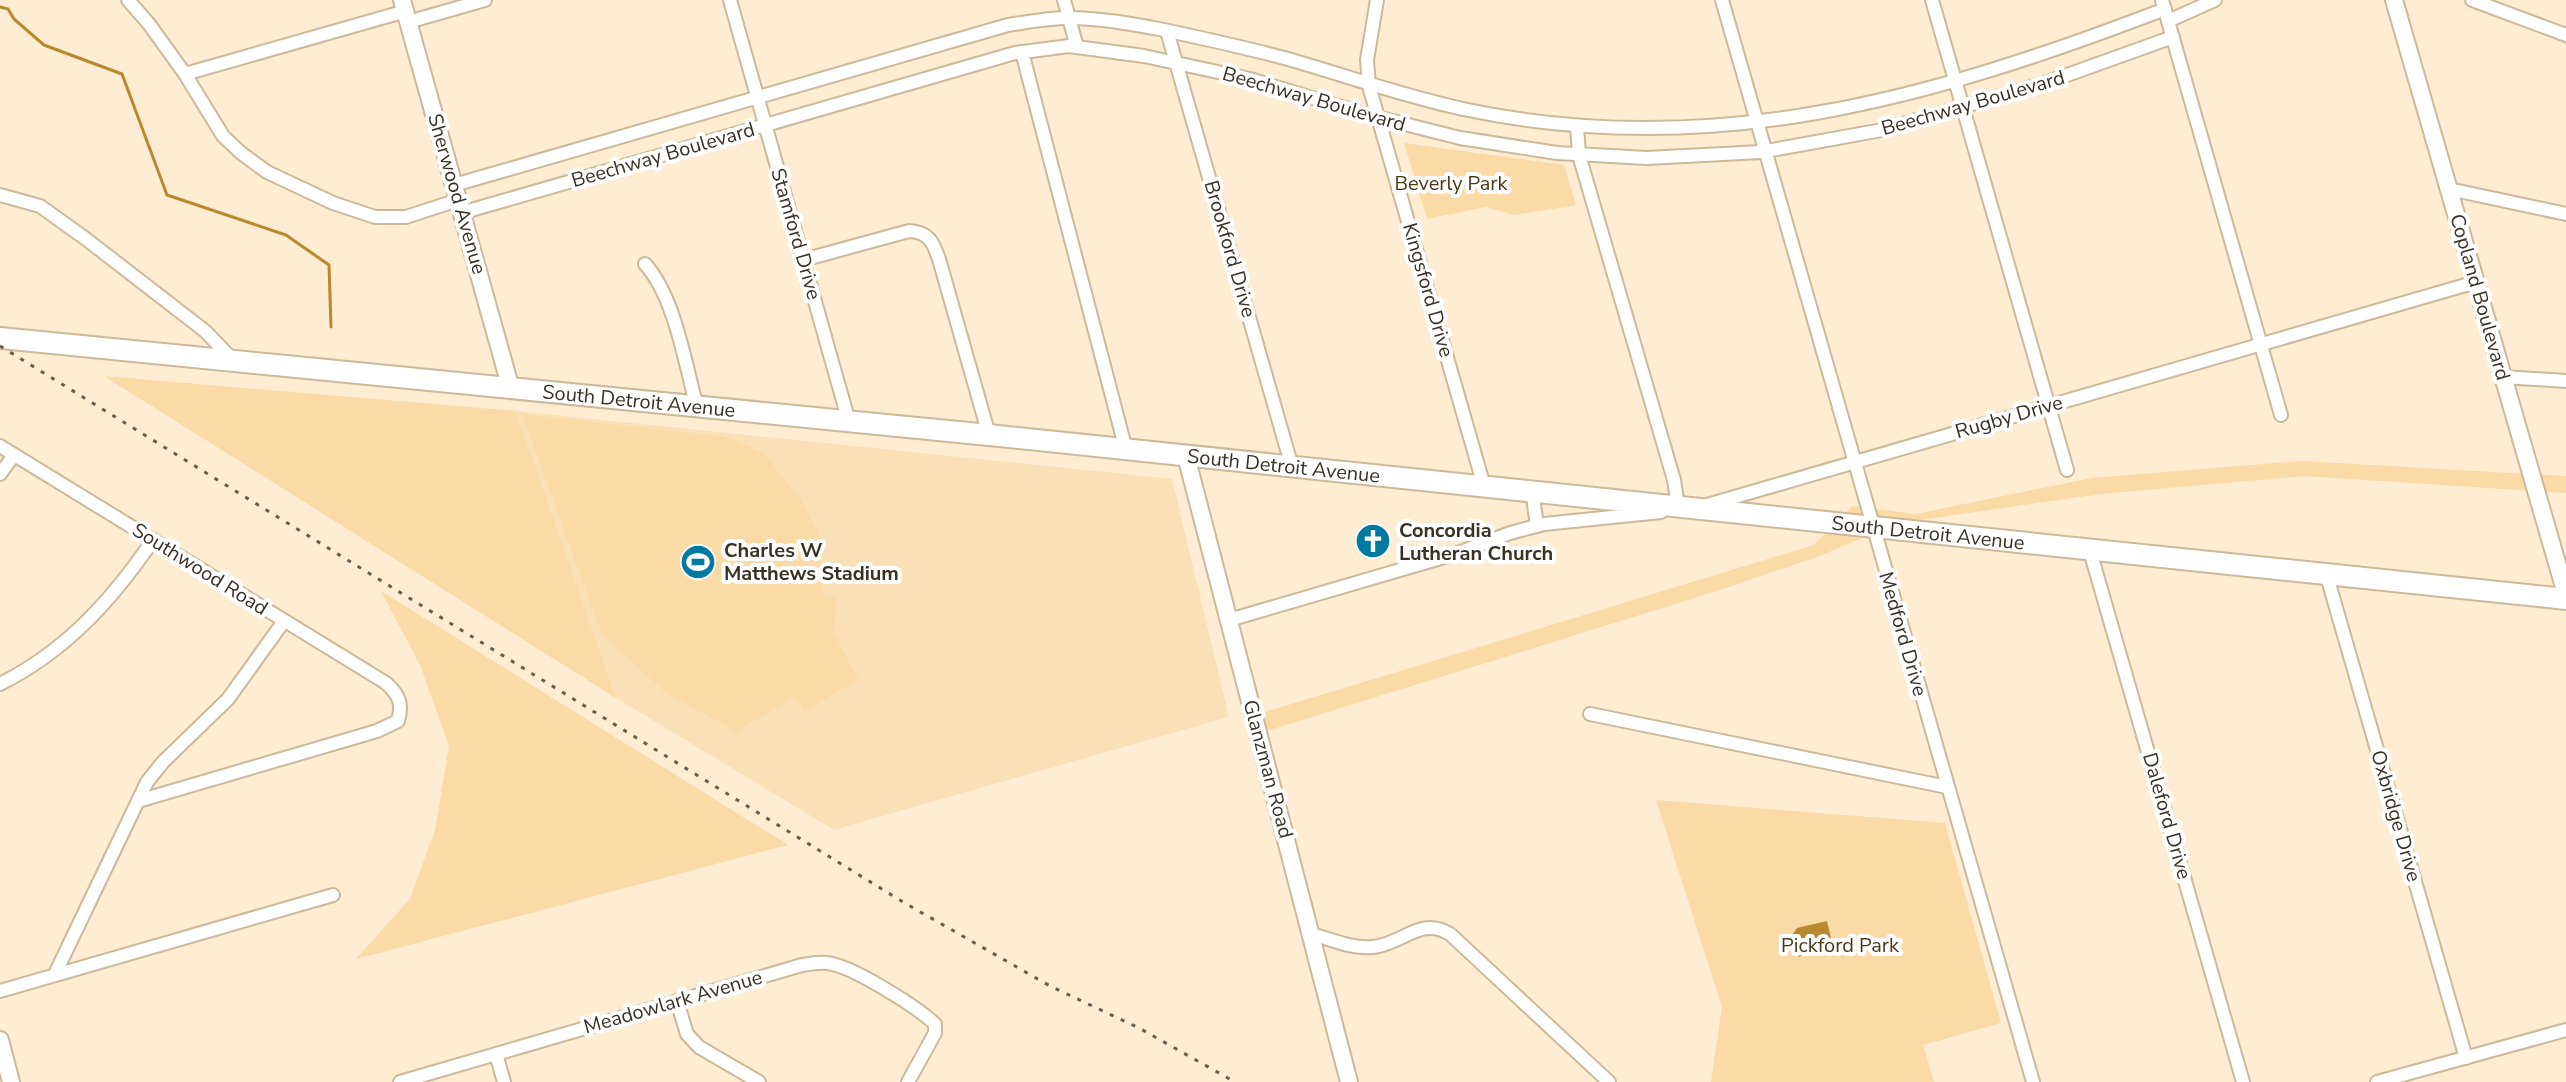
<svg xmlns="http://www.w3.org/2000/svg" width="2566" height="1082" viewBox="0 0 2566 1082" font-family="'Nunito Sans',sans-serif">
  <rect width="100%" height="100%" fill="#feedd2"/>
  <polygon fill="#f9e0b7" points="516,411 1172,479 1229,717 834,830 616,698"/>
  <g fill="#fadaa6">
    <polygon points="1404,143 1564,165 1576,205 1514,215 1486,207 1427,219"/>
    <polygon points="104,376 516,411 616,698"/>
    <polygon points="522,414 726,437 763,453 800,498 817,530 823,594 837,599 833,632 858,679 804,712 795,698 736,731 667,694 602,634"/>
    <polygon points="2301,461 2566,476 2566,493 2304,476 2100,494 1899,523 1817,557 1720,590 1267,731 1262,713 1814,545 1852,506 1915,514 2092,478"/>
    <polygon points="381,591 788,845 356,959 410,899 435,830 449,746 420,665"/>
    <polygon points="1656,800 1945,823 2001,1023 1923,1045 1934,1082 1711,1082 1722,1007"/>
  </g>
  <polygon fill="#b8892f" points="1827,921 1831,938 1808,944 1810,953 1798,957 1793,934 1797,928"/>
  <g fill="none" stroke-linecap="round" stroke-linejoin="round">
    <polyline stroke="#b8892f" stroke-width="3" points="0,7 8,9 14,19 44,45 122,74 167,195 286,235 329,265 331,327"/>
    <defs>
      <g id="minor">
        <polyline points="128,0 149,24 185,74 223,136 241,153 267,172 333,203 375,217 406,217 458,200"/>
        <polyline points="730,0 849,422"/>
        <polyline points="1064,0 1077,47"/>
        <polyline points="1377,0 1367,60 1369,86 1484,486"/>
        <polyline points="1722,0 2033,1082"/>
        <polyline points="1932,0 2067,470"/>
        <polyline points="2162,0 2281,415"/>
        <polyline points="2472,0 2566,35"/>
        <polyline points="2168,21 2215,0"/>
        <polyline points="408,22 485,0"/>
        <polyline points="1167,31 1292,467"/>
        <polyline points="1022,52 1126,450"/>
        <polyline points="185,74 406,11"/>
        <polyline points="1577,126 1579,155 1674,480 1678,506"/>
        <path d="M454 185 1008 25C1028 22 1048 18 1068 18 1100 18 1133 24 1164 30 1206 39 1247 48 1288 59 1347 76 1403 96 1463 109 1712 162 1933 98 2165 9"/>
        <polyline points="2449,189 2566,214"/>
        <polyline points="0,195 40,206 86,239 205,331 233,360"/>
        <polyline points="461,213 1015,53 1069,46 1144,56 1250,79 1361,113 1460,138 1557,153 1647,158 1761,152 1882,130 2042,84 2173,37"/>
        <path d="M803 260 909 231C929 232 933 242 939 259L989 435"/>
        <path d="M645 264C675 297 685 364 697 407"/>
        <polyline points="2503,377 2566,381"/>
        <path d="M0 446 386 683C399 695 403 703 398 721L377 731 138 801"/>
        <polyline points="0,474 14,455"/>
        <polyline points="1532,490 1537,526"/>
        <polyline points="1707,505 2476,282"/>
        <polyline points="2090,551 2243,1082"/>
        <polyline points="2326,573 2466,1058"/>
        <polyline points="1229,620 1458,553 1510,533 1544,524 1661,512"/>
        <path d="M0 684C66 651 112 600 153 540"/>
        <polyline points="1590,714 1947,787"/>
        <path d="M1311 934C1331 939 1351 949 1373 947 1403 944 1420 916 1450 934L1609 1082"/>
        <polyline points="55,974 147,782 163,762 228,699 284,621"/>
        <polyline points="0,991 333,895"/>
        <polyline points="677,1001 687,1034 699,1047 759,1082"/>
        <polyline points="496,1054 504,1082"/>
        <path d="M400 1082 802 965C810 964 819 962 827 963 851 965 917 1007 935 1024V1033L908 1082"/>
        <polyline points="2377,1082 2566,1030"/>
      </g>
      <g id="tertiary">
        <polyline points="402,0 511,389"/>
        <polyline points="2394,0 2566,594"/>
        <polyline points="1186,456 1349,1082"/>
        <polyline points="0,1040 11,1082"/>
      </g>
      <g id="primary">
        <path id="s1" d="M0 338 989 435 2566 599"/>
      </g>
    </defs>
    <use href="#minor" stroke="#cdb999" stroke-width="16"/>
    <use href="#tertiary" stroke="#cdb999" stroke-width="20"/>
    <use href="#primary" stroke="#cdb999" stroke-width="24"/>
    <use href="#minor" stroke="#fff" stroke-width="12"/>
    <use href="#tertiary" stroke="#fff" stroke-width="16"/>
    <use href="#primary" stroke="#fff" stroke-width="20"/>
    <polyline stroke="#685e4e" stroke-width="3" stroke-dasharray="4 8" stroke-linecap="butt" points="0,346 903,902 1050,986 1139,1028 1235,1082"/>
  </g>
  <defs>
    <symbol id="church-disc" viewBox="-11 -11 22 22"><circle r="9.5" fill="#017aa2" stroke="#fff"/><path d="M-1.2-6h2.4v3.5h3.3v2.4h-3.3V6h-2.4V-.1h-3.3v-2.4h3.3Z" fill="#fff"/></symbol>
    <symbol id="stadium-disc" viewBox="-11 -11 22 22"><circle r="9.5" fill="#017aa2" stroke="#fff"/><path d="M0-5a6.5 5 0 1 0 0 10a6.5 5 0 1 0 0-10ZM-3.5-1.8h7v3.6h-7Z" fill="#fff"/></symbol>
  </defs>
  <g fill-rule="evenodd">
    <use href="#church-disc" x="1353" y="521" width="40" height="40"/>
    <use href="#stadium-disc" x="678" y="542" width="40" height="40"/>
  </g>
  <g text-anchor="middle" dominant-baseline="central" stroke-width="8" stroke-linejoin="round" paint-order="stroke">
    <g font-size="20" fill="#393124" stroke="#fff">
      <text transform="translate(1314 99) rotate(16)">Beechway Boulevard</text>
      <text transform="translate(1973 103) rotate(-16)">Beechway Boulevard</text>
      <text transform="translate(663 155) rotate(-16)">Beechway Boulevard</text>
      <text transform="translate(457 194) rotate(74)">Sherwood Avenue</text>
      <text transform="translate(796 234) rotate(74)">Stamford Drive</text>
      <text transform="translate(1230 249) rotate(74)">Brookford Drive</text>
      <text transform="translate(1428 290) rotate(74)">Kingsford Drive</text>
      <text transform="translate(2480 297) rotate(74)">Copland Boulevard</text>
      <text stroke="none"><textPath href="#s1" startOffset="642">South Detroit Avenue</textPath></text>
      <text transform="translate(2009 417) rotate(-16)">Rugby Drive</text>
      <text stroke="none"><textPath href="#s1" startOffset="1290">South Detroit Avenue</textPath></text>
      <text stroke="none"><textPath href="#s1" startOffset="1938">South Detroit Avenue</textPath></text>
      <text transform="translate(200 569) rotate(32)">Southwood Road</text>
      <text transform="translate(1903 634) rotate(74)">Medford Drive</text>
      <text transform="translate(1268 769) rotate(75)">Glanzman Road</text>
      <text transform="translate(2167 816) rotate(74)">Daleford Drive</text>
      <text transform="translate(2396 816) rotate(74)">Oxbridge Drive</text>
      <text transform="translate(673 1002) rotate(-16)">Meadowlark Avenue</text>
    </g>
    <g font-size="20" fill="#4c3813" stroke="#fff">
      <text x="1451" y="183">Beverly Park</text>
      <text x="1840" y="945">Pickford Park</text>
    </g>
    <g font-size="20" font-weight="bold" fill="#393124" stroke="#fff" text-anchor="start">
      <text x="1399" y="530">Concordia<tspan x="1399" dy="23">Lutheran Church</tspan></text>
      <text x="724" y="550">Charles W<tspan x="724" dy="23">Matthews Stadium</tspan></text>
    </g>
  </g>
</svg>
